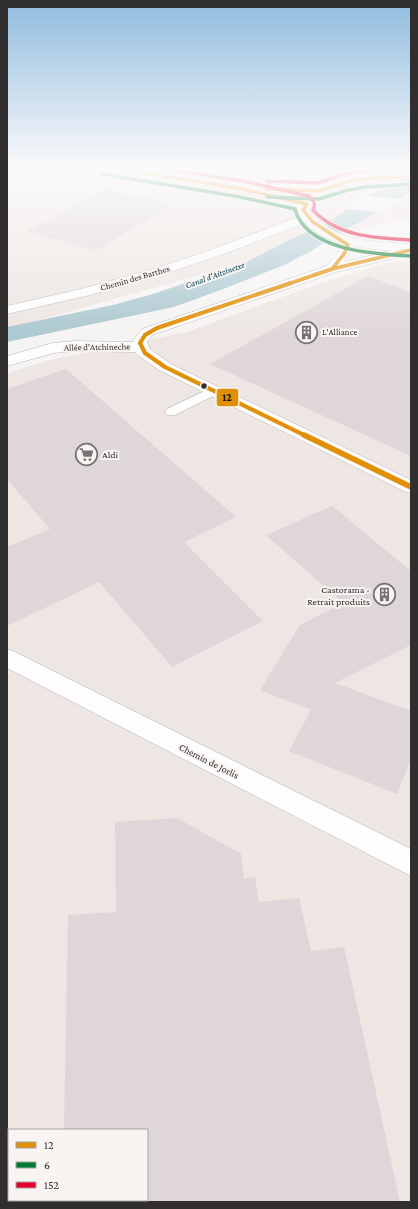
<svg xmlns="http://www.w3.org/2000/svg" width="418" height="1209" viewBox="0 0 418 1209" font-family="'Crimson Pro',serif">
  <rect width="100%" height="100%" fill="#f6f4f3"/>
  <g fill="#ede6e2" fill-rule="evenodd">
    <polygon points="7,166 411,166 411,220 400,219 7,329"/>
    <path d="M411 260V1202H7V373L50 360 187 332 321 283 388 263ZM9 1130H147V1200H9Z"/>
  </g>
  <polygon fill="#adc9d1" points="411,174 411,191 367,218 334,236 313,250 284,265 226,288 174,307 7,342 7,327 113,305 153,294 247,262 287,241 325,224 372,194"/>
  <polygon fill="#f6f4f3" points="366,196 403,199 381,212 345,209"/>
  <g fill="#dfd6d9">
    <polygon points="105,189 173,204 96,250 25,232"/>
    <polygon points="368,276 411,292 411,456 210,364"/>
    <polygon points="66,369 236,517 184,542 263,621 172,667 99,582 7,626 7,547 50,529 7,479 7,389"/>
    <polygon points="332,506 411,571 411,645 335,683 411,711 411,759 397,794 289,751 311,710 260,690 300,625 343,603 266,535"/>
    <polygon points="177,818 241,854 244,879 255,877 259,902 299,898 311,951 344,947 400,1202 147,1202 147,1130 64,1130 68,915 116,912 115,822"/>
  </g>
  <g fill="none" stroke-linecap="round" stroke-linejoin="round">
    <defs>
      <polygon id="service" points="213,387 217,388 219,391 217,394 175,415 167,415 165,412 167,409"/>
      <g id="minor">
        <polygon points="7,166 18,166 17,168 7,169"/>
        <polygon points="306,214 310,215 312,218 310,221 229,252 167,273 90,295 7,314 7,306 81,289 157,268 208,251"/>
        <polygon points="343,235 347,236 354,245 344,262 411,246 411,254 336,272 152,335 147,343 150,349 171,364 411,480 411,493 404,491 159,370 138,355 135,352 75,351 54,353 7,366 7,356 53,343 75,341 132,342 142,329 327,266 338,253 342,245 337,239 339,236"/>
        <polygon points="7,649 15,652 411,849 411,876 7,668"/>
      </g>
      <g id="tertiary">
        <polygon points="376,166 388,166 368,181 360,181 359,179 360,177"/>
        <polygon points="403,166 411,166 411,171 407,170"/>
      </g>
      <path id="primary" d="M99 166H120L242 186 305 200C308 196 312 191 316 188 335 175 387 174 411 173V179C391 181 338 182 323 194 318 198 313 205 309 210 331 242 377 242 411 244V252C381 250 327 248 306 223 302 219 300 214 297 210L300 206 242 192 104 169Z"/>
    </defs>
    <use href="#service" stroke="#b5b3b2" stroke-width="1"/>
    <use href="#minor" stroke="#b5b3b2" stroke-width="1"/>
    <use href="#tertiary" stroke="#b5b3b2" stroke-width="1"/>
    <use href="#primary" stroke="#cac2c3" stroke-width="1"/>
    <use href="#service" fill="#fefdfd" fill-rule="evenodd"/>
    <use href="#minor" fill="#fefdfd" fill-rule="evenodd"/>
    <use href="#tertiary" fill="#fefdfd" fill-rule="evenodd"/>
    <use href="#primary" fill="#f9f5f5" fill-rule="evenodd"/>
    <defs>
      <g id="bus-1-far2">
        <polyline points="104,166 242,189 307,204 303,210 313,222 348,245 344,254 332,269 288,284"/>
        <polyline points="267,189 319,191 346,182 364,179 411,176"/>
        <polyline points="314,275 332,269 411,250"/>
      </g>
      <polyline id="bus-1-far1" points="291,283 157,328 145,335 140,343 145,353 165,367 306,436"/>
      <polyline id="bus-1" points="304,435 411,487"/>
      <g id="bus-2">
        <path d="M103 174 240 197 295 209C306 251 375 254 410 256"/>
        <polyline points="267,197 319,199 348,190 365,187 411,184"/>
      </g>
      <g id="bus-3">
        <path d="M147 166 243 181 309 196C314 201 316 204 313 210 338 237 376 238 411 240"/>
        <polyline points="267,181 318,183 344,174 363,171 410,168"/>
      </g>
    </defs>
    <use href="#bus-1-far2" stroke="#f7f4f2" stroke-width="5"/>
    <use href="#bus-1-far1" stroke="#f7f4f2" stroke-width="6"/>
    <use href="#bus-1" stroke="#f7f4f2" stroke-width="8"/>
    <use href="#bus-2" stroke="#f7f4f2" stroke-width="5"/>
    <use href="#bus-3" stroke="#f7f4f2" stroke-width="5"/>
    <use href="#bus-1-far2" stroke="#e18f05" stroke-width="3.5"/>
    <use href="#bus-1-far1" stroke="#e18f05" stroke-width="4"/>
    <use href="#bus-1" stroke="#e18f05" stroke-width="5.5"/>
    <use href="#bus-2" stroke="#007c32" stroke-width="3.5"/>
    <use href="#bus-3" stroke="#e4002b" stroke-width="3.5"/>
  </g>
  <linearGradient id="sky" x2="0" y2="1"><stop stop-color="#90bcdf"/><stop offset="0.5" stop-color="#fbfafa"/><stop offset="1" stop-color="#fbfafa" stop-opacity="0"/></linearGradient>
  <rect width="418" height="335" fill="url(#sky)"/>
  <defs>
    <symbol id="building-ring" viewBox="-11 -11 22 22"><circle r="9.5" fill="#f7f4f2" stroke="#757373" stroke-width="1.5"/><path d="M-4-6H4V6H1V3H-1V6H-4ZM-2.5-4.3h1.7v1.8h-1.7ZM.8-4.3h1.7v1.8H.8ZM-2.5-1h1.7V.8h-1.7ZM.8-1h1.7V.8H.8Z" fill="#757373"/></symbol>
    <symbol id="supermarket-ring" viewBox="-11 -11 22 22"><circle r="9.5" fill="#f7f4f2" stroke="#757373" stroke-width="1.5"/><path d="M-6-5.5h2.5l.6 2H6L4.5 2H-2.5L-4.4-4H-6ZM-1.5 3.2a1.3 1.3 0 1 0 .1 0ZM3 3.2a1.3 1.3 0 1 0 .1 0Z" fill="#757373"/></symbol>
  </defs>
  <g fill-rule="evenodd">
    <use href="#building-ring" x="294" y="320" width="25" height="25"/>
    <use href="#supermarket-ring" x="74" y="442" width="25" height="25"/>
    <use href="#building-ring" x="372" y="582" width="25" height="25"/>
  </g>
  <circle fill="#302e2e" stroke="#f7f4f2" stroke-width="1.5" cx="204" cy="386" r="3.5"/>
  <g text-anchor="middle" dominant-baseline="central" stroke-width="4" stroke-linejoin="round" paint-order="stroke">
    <g font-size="9" font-style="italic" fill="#024150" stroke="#f7f4f2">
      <text transform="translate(215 275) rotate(-20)">Canal d'Aitzinetxe</text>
    </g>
    <g font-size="9" fill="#302e2e" stroke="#f7f4f2">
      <text transform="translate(135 278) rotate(-16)">Chemin des Barthes</text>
      <text transform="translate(97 347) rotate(-1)">Allée d'Atchineche</text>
    </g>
    <g font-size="9" fill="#302e2e" stroke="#f7f4f2" text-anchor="start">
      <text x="322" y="332">L'Alliance</text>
    </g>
    <g font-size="10" fill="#302e2e" stroke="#f7f4f2" text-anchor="start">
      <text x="102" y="454">Aldi</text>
      <text x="370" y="589" text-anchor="end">Castorama -<tspan x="370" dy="12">Retrait produits</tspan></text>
    </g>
    <g font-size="10" fill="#302e2e" stroke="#f7f4f2">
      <text transform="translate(209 761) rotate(27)">Chemin de Jorlis</text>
    </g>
  </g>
  <rect stroke="#f7f4f2" stroke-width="1.5" x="216" y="388" width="23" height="19" rx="4" fill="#e18f05"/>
  <g font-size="11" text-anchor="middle" font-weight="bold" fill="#111">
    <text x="227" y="401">12</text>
  </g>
  <rect width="418" height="1209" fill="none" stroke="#302e2e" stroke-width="16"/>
  <rect x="8" y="1129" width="140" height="72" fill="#f7f4f2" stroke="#a7a5a4"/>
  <rect x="16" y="1142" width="20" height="6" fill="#e18f05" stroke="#a7a5a4"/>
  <text x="44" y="1149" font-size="12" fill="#302e2e">12</text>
  <rect x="16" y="1162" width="20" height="6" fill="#007c32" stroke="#a7a5a4"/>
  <text x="44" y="1169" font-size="12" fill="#302e2e">6</text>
  <rect x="16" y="1182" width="20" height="6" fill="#e4002b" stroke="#a7a5a4"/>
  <text x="44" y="1189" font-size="12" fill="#302e2e">152</text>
</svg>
